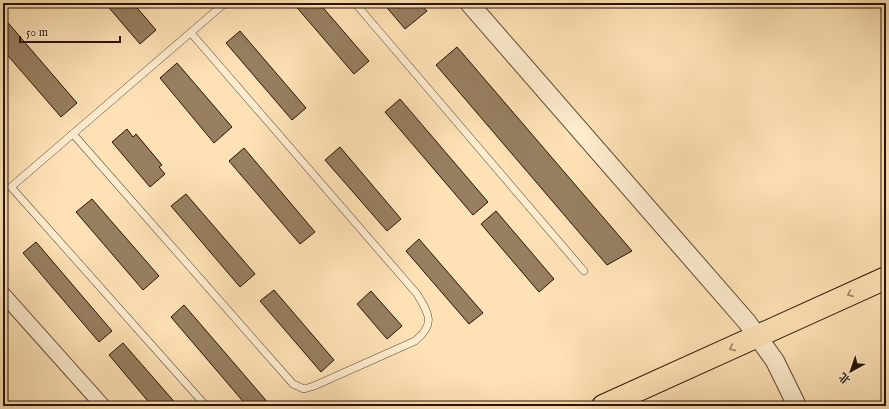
<svg xmlns="http://www.w3.org/2000/svg" width="889" height="409" viewBox="0 0 889 409" font-family="'IM FELL English','Noto Serif SC',serif">
  <rect width="100%" height="100%" fill="#fee2b5"/>
  <filter id="stains"><feTurbulence type="fractalNoise" baseFrequency=".005" numOctaves="4"/><feColorMatrix values="0 0 0 0 .2 0 0 0 0 .09 0 0 0 0 .02 0 0 0 .5 -.17"/></filter>
  <radialGradient id="worn" r=".72"><stop offset=".6" stop-color="#630" stop-opacity="0"/><stop offset="1" stop-color="#630" stop-opacity=".3"/></radialGradient>
  <g fill="#977f60" stroke="#271403">
    <polygon points="105,3 133,3 156,30 140,44"/>
    <polygon points="293,3 319,3 369,61 354,74"/>
    <polygon points="383,3 420,3 427,11 405,29"/>
    <polygon points="3,17 77,103 61,117 3,50"/>
    <polygon points="240,31 306,108 292,120 226,43"/>
    <polygon points="457,47 632,251 607,265 436,65"/>
    <polygon points="177,63 232,127 214,143 160,78"/>
    <polygon points="400,99 488,202 473,215 385,112"/>
    <polygon points="127,129 133,137 136,134 162,165 159,167 165,174 150,187 112,142"/>
    <polygon points="340,147 401,219 387,231 325,160"/>
    <polygon points="244,148 315,232 300,244 229,161"/>
    <polygon points="186,194 255,274 240,287 171,206"/>
    <polygon points="92,199 159,276 143,290 76,212"/>
    <polygon points="496,211 554,279 539,292 481,224"/>
    <polygon points="419,239 483,313 469,324 406,251"/>
    <polygon points="36,242 112,331 99,342 23,253"/>
    <polygon points="274,290 334,360 321,372 260,301"/>
    <polygon points="371,291 402,326 387,339 357,304"/>
    <polygon points="184,305 270,405 269,406 247,406 171,317"/>
    <polygon points="123,343 178,406 152,406 109,355"/>
  </g>
  <g fill="none" stroke-linecap="round" stroke-linejoin="round">
    <defs>
      <g id="service">
        <polyline points="355,3 584,271"/>
        <path d="M73 134 293 384 304 389 314 386 415 341C436 324 429 314 417 294L191 33"/>
        <polyline points="206,406 11,187 225,3"/>
      </g>
      <polyline id="minor" points="3,294 103,406"/>
      <polyline id="tertiary" points="469,3 747,322 775,361 797,406"/>
      <polyline id="primary" points="603,406 886,278"/>
    </defs>
    <use href="#service" stroke="#5d4830" stroke-width="8"/>
    <use href="#minor" stroke="#5d4830" stroke-width="16"/>
    <use href="#tertiary" stroke="#5d4830" stroke-width="20"/>
    <use href="#primary" stroke="#271403" stroke-width="24"/>
    <use href="#service" stroke="#feeccf" stroke-width="7"/>
    <use href="#minor" stroke="#feeccf" stroke-width="14"/>
    <use href="#tertiary" stroke="#feeccf" stroke-width="18"/>
    <use href="#primary" stroke="#fee2b5" stroke-width="22"/>
  </g>
  <defs><path id="oneway-chevron" d="M-2-3.5L2.5 0L-2 3.5" fill="none" stroke-width="1.6" stroke-linecap="round" stroke-linejoin="round"/></defs>
  <g stroke="#9d8565">
    <use href="#oneway-chevron" transform="translate(850 294) rotate(156)"/>
    <use href="#oneway-chevron" transform="translate(732 348) rotate(156)"/>
  </g>
  <rect width="889" height="409" fill="none" stroke="#fee2b5" stroke-width="16"/>
  <rect x="4" y="4" width="881" height="401" fill="none" stroke="#271403" stroke-width="2"/>
  <rect x="8" y="8" width="873" height="393" fill="none" stroke="#271403"/>
  <g transform="translate(851 371) rotate(220)" stroke="#feeccf" stroke-width="3" paint-order="stroke">
  <path d="M0-3L7 15L0 10L-7 15Z" fill="#271403"/>
  <text y="-6" font-size="11" font-weight="bold" text-anchor="middle" fill="#271403">北</text>
  </g>
  <path d="M20 36v6h100v-6" fill="none" stroke="#271403" stroke-width="2"/>
  <text x="26" y="36" font-size="12" fill="#271403" stroke="#feeccf" stroke-width="3" paint-order="stroke">50 m</text>
  <rect width="100%" height="100%" filter="url(#stains)"/>
  <rect width="100%" height="100%" fill="url(#worn)"/>
</svg>
